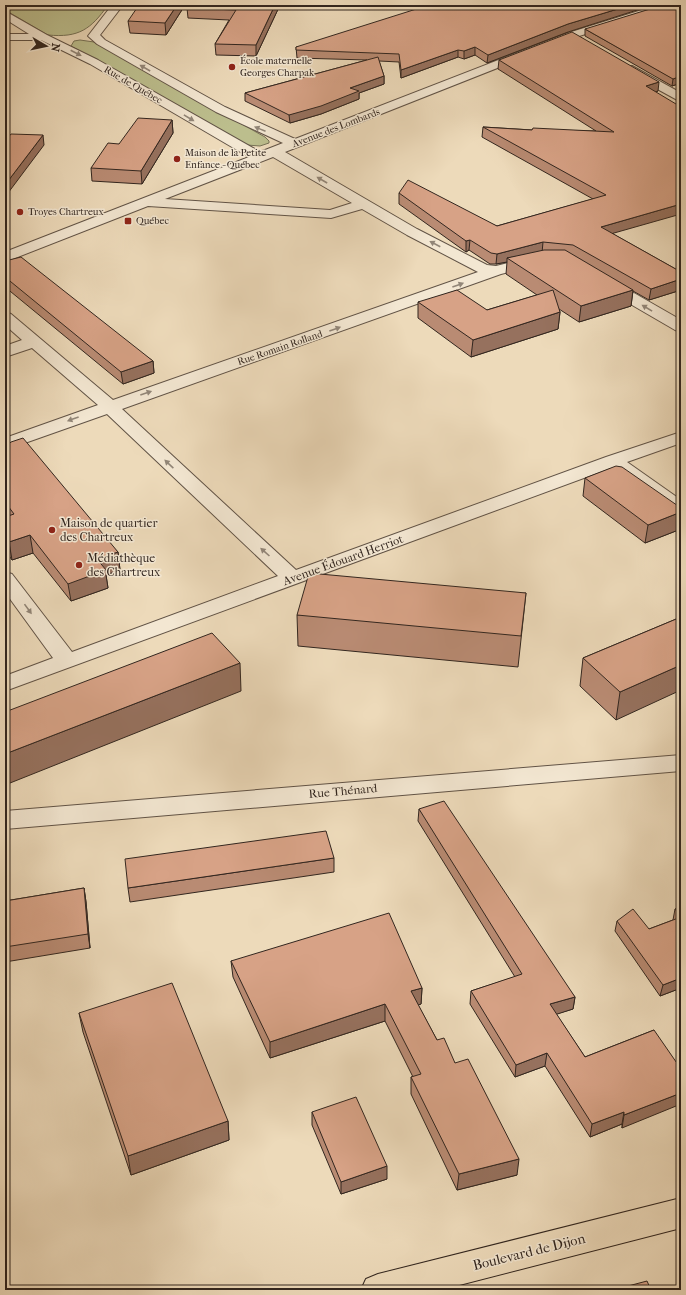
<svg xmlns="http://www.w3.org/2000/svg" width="686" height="1295" viewBox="0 0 686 1295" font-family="'IM FELL French Canon',serif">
  <rect width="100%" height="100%" fill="#eddaba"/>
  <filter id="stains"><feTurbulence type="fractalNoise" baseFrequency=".005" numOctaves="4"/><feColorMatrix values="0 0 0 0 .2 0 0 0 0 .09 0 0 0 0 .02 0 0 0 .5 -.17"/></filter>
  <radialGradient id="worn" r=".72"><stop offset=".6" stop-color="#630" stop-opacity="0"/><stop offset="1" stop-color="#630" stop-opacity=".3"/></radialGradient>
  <g fill="#bcbe8d" stroke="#777256">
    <path d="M5 5H108C91 29 79 38 48 35L5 10Z"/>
    <polygon points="80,40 94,42 265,137 269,141 269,143 260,146 247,145 71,46 74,41"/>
  </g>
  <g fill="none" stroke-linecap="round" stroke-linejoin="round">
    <defs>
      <g id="minor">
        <path d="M112 5H123L100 35 105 40 225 107 295 139 568 33 658 5H674L673 7 576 37 285 152 417 229 487 265 496 266 535 256 540 258 543 261 540 264 501 274 122 409 296 570 606 457 681 432V443L627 462 681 500V515L674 513 611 468 5 691V676L53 658 5 592V572L12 574 72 652 278 576 107 414 5 450V438L98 405 32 348 5 357V346L22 340 5 325V312L11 314 113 400 478 272 407 235 362 209 331 218 148 206 5 262V252L249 157 90 64 41 40H5V34H29L5 19V11L47 35 98 60 260 152 283 143 216 112 97 44 88 36ZM273 157 352 203 330 210 165 199Z"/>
        <polygon points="632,66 681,93 681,102 628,73 626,70 628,67"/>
        <polygon points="607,279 613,281 681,320 681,332 675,330 601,287 599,284 601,281"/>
        <polygon points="681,755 681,771 5,829 5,811"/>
      </g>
      <polygon id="major" points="681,1198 681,1228 440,1290 361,1290 366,1279 378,1274"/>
    </defs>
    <use href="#minor" stroke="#615346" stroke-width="2"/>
    <use href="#major" stroke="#32261f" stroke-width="2"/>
    <use href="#minor" fill="#f3e7d2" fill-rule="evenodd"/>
    <use href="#major" fill="#eddaba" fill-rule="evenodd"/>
  </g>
  <g fill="#b98b73" stroke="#32261f">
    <polygon points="185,5 166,35 130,33 128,21"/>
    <polygon points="280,5 256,56 216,55 215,44 229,20 188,18 187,8"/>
    <polygon points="585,29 681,83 672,86 585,36"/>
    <polygon points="568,32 487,63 475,55 464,59 458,57 401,78 399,62 379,61 384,76 384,84 359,93 359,99 321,114 290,123 245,101 245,93 367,60 297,58 296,47"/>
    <polygon points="499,60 658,91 656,92 613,234 681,272 681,290 649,300 633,291 631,306 579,322 559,309 560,312 558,329 471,357 418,318 418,302 487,310 537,295 506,274 507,262 496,264 490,264 469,250 466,252 399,204 399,193 497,226 593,199 482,137 483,127 532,130 596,131 498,69"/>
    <polygon points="172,120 173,133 142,184 92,181 91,168 119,144"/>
    <polygon points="5,261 153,361 154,373 123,384 5,287"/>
    <polygon points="5,448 118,552 120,570 106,575 108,588 71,601 33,553 12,560 5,550 5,517 6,517 5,516"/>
    <polygon points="585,478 681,508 681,529 645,543 583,496"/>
    <polygon points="526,593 518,667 298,646 297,615"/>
    <polygon points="681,617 616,720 580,686 583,658"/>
    <polygon points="419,809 575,997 573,1009 556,1014 585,1057 654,1030 622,1128 622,1124 590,1137 545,1066 515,1077 470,1004 471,991 515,977 418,821"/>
    <polygon points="334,858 334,872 130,902 128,888"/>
    <polygon points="84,888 86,902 90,948 5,962 5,901"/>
    <polygon points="681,907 681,988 660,996 615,931 617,921 649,929 673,920 675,909"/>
    <polygon points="231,961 422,988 421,1004 418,1005 437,1040 455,1063 517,1175 457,1190 411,1094 411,1077 413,1077 385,1021 270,1058 233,977"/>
    <polygon points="79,1013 228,1121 229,1140 131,1175 83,1032"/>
    <polygon points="312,1112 387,1179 341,1194 312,1125"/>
  </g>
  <g fill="#96715e" stroke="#32261f">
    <polygon points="177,5 185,5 166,35 165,23"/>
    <polygon points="275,5 280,5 256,56 256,45"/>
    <polygon points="631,5 653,5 568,32 487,63 488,55 568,24"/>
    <polygon points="475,47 475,55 464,59 464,51"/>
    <polygon points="458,50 458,57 401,78 401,70"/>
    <polygon points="384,76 384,84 359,93 359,99 321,114 290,123 289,115 350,88"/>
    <polygon points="681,76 681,83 672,86 673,79"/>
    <polygon points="659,82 658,91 645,96 646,86"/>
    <polygon points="172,120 173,133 142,184 141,171"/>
    <polygon points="43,135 44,145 5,197 5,185"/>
    <polygon points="681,204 681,214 600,237 601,227"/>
    <polygon points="470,240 469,250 466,252 466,241"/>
    <polygon points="543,242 542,253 507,258 507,262 496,264 497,254"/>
    <polygon points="681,279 681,290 649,300 651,289"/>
    <polygon points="633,290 631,306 579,322 581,306"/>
    <polygon points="560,312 558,329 471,357 473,340"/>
    <polygon points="153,361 154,373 123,384 121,372"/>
    <polygon points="681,512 681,529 645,543 648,525"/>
    <polygon points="30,535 33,553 12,560 9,542"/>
    <polygon points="118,552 120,570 106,575 108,588 71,601 68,584 97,559"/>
    <polygon points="240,663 241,691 5,785 5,754"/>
    <polygon points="681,665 681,690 616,720 620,692"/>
    <polygon points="84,888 86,902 90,948 88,934"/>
    <polygon points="681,978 681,988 660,996 663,985"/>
    <polygon points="422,988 421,1004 410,1008 411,991"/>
    <polygon points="575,997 573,1009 548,1017 550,1004"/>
    <polygon points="385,1004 385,1021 270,1058 270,1042"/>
    <polygon points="547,1053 545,1066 515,1077 516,1065"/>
    <polygon points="681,1093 681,1104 622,1128 624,1115"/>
    <polygon points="624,1112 622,1124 590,1137 592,1124"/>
    <polygon points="228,1121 229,1140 131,1175 128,1156"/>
    <polygon points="519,1159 517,1175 457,1190 459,1174"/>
    <polygon points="387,1166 387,1179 341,1194 341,1182"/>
  </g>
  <g fill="#d7a286" stroke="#32261f">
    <polygon points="139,5 177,5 165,23 128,21"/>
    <polygon points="189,5 275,5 256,45 215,44 236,10 187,8"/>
    <polygon points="429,5 631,5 568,24 488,55 475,47 464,51 458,50 401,70 399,54 296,50 296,47"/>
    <polygon points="663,5 681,5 681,76 673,79 585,29"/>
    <polygon points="572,32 659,82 646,86 681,107 681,204 601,227 681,272 681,279 651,289 573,245 543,242 497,254 491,253 470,240 466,241 399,193 408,180 497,226 606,195 483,127 532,130 533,128 614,132 499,60"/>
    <polygon points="378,57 384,76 350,88 359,91 321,106 289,115 245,93"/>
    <polygon points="138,118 172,120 141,171 91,168 108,143 119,144"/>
    <polygon points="11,134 43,135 5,185 5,141"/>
    <polygon points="544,250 565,250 633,290 581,306 507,258"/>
    <polygon points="21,257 153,361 121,372 5,277 5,261"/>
    <polygon points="457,290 487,310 553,290 560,312 473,340 418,302"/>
    <polygon points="23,438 118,552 97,559 106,570 68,584 30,535 9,542 5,536 5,517 14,514 5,502 5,448 11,442"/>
    <polygon points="616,466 622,467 681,508 681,512 648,525 585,478"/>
    <polygon points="309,573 526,593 521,636 297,615"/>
    <polygon points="681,617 681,665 620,692 583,658"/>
    <polygon points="212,633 240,663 5,754 5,712"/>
    <polygon points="444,801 575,997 550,1004 585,1057 654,1030 681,1069 681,1093 624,1115 624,1112 592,1124 547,1053 516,1065 471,991 522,974 419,809"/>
    <polygon points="326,831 334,858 128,888 125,859"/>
    <polygon points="84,888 88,934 5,947 5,901"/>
    <polygon points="681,907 681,917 675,909"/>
    <polygon points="633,909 649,929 681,917 681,978 663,985 617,921"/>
    <polygon points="389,913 422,988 411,991 437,1040 444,1038 455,1063 468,1059 519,1159 459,1174 411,1077 421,1074 385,1004 270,1042 231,961"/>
    <polygon points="172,983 228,1121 128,1156 79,1013"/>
    <polygon points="356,1097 387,1166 341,1182 312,1112"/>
    <polygon points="647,1281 651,1290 613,1290"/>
  </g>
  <defs><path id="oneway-solid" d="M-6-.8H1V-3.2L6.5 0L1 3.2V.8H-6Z"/></defs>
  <g fill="#928678">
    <use href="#oneway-solid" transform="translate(76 53) rotate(27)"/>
    <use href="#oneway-solid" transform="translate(145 68) rotate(-150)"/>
    <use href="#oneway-solid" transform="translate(189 118) rotate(31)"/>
    <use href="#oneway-solid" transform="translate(260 129) rotate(-158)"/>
    <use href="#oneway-solid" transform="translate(322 180) rotate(-150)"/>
    <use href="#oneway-solid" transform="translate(435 244) rotate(-152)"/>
    <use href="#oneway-solid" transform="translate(458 285) rotate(-20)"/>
    <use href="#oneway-solid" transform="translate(647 308) rotate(-149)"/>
    <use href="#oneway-solid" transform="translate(335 329) rotate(-20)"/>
    <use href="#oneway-solid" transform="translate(146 393) rotate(-19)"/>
    <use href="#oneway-solid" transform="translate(73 419) rotate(160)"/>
    <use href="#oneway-solid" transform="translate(169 464) rotate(-137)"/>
    <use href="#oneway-solid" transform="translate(265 552) rotate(-138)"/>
    <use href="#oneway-solid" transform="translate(28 609) rotate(54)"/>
  </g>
  <g fill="#8f2418" stroke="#f3e7d2" stroke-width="1.5">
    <circle cx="232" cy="67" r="4"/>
    <circle cx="177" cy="159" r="4"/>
    <circle cx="20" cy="212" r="4"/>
    <rect x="124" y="217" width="8" height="8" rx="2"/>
    <circle cx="52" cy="530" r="4"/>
    <circle cx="79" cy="565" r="4"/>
  </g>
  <g text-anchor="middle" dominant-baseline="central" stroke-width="3" stroke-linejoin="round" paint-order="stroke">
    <g font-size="10" fill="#32261f" stroke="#f3e7d2" text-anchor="start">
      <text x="240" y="61">École maternelle<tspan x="240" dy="12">Georges Charpak</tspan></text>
      <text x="185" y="153">Maison de la Petite<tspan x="185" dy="12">Enfance - Québec</tspan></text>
      <text x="28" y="212">Troyes Chartreux</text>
      <text x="136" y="221">Québec</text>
    </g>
    <g font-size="10" fill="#32261f" stroke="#f3e7d2">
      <text transform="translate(133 85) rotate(30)">Rue de Québec</text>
      <text transform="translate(336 128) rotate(-21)">Avenue des Lombards</text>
      <text transform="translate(280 348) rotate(-19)">Rue Romain Rolland</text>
    </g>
    <g font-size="12" fill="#32261f" stroke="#f3e7d2" text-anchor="start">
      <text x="60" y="523">Maison de quartier<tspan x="60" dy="14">des Chartreux</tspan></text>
      <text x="87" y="558">Médiathèque<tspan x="87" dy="14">des Chartreux</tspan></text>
    </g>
    <g font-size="12" fill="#32261f" stroke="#f3e7d2">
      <text transform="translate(343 560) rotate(-20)">Avenue Édouard Herriot</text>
      <text transform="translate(343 791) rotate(-5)">Rue Thénard</text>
    </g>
    <g font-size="14" fill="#32261f" stroke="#f3e7d2">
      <text transform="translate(529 1252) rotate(-14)">Boulevard de Dijon</text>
    </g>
  </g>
  <rect width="686" height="1295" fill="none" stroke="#eddaba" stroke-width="20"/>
  <rect x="6" y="6" width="674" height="1283" fill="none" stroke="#32261f" stroke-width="2"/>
  <rect x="10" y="10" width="666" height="1275" fill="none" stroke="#32261f"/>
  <g transform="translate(46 46) rotate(99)" stroke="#f3e7d2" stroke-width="3" paint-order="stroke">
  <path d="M0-3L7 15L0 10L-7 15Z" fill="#32261f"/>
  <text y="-6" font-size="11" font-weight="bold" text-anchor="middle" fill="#32261f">N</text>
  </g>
  <rect width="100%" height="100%" filter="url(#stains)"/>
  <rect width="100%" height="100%" fill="url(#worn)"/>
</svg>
